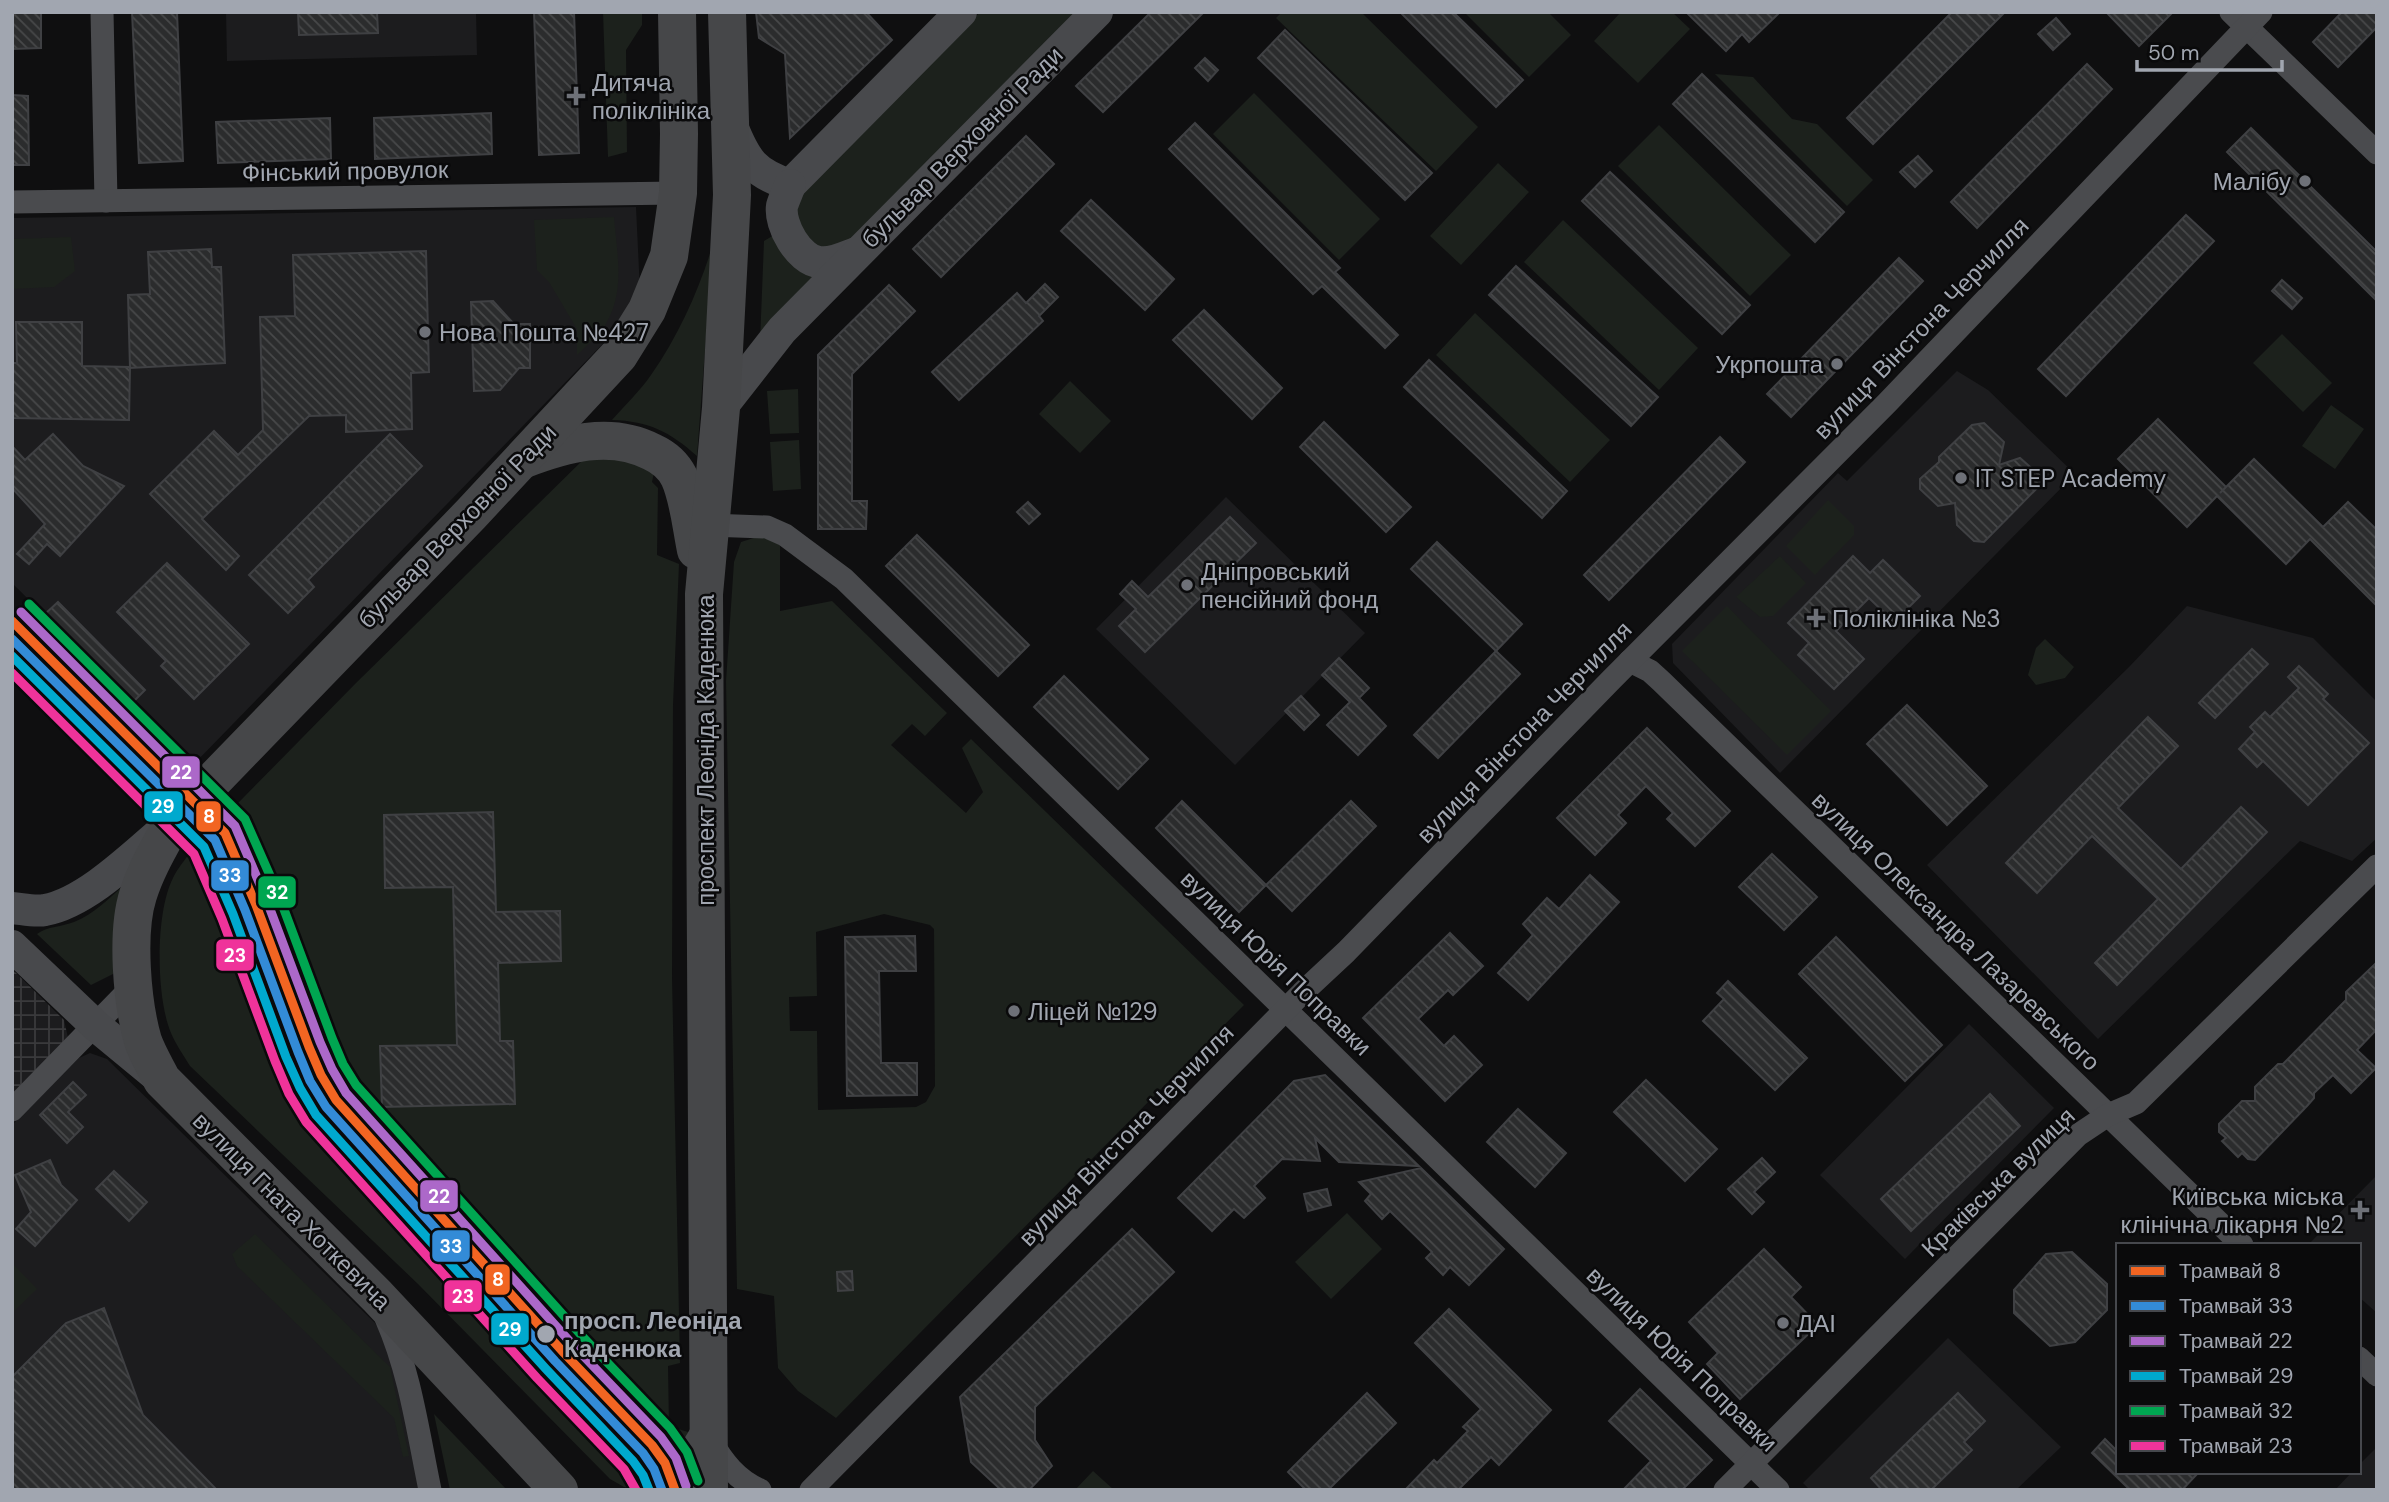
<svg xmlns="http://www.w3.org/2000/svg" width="2389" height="1502" viewBox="0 0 2389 1502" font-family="'DM Sans',sans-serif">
  <defs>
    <pattern id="industrial-grid" width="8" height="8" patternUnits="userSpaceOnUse" patternTransform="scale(1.75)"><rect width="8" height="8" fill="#1c1c1e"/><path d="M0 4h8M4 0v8" fill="none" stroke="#3a3a3c"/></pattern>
    <pattern id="building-back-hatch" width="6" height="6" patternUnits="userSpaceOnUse" patternTransform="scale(1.75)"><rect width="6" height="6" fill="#2b2c2d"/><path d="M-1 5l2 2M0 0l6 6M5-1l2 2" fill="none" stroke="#474849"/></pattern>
  </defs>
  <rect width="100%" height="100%" fill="#0f0f10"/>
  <g fill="#1c1c1e">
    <polygon points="226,12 476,12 477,55 227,61"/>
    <polygon points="636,207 640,291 628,318 194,764 12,583 12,218"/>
    <polygon points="1957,371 1988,390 2075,474 1780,773 1673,663 1672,644 1838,473 1847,481"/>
    <polygon points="1226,497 1365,633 1235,765 1096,629"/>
    <polygon points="2187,606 2313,638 2377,702 2377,838 2352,861 2300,841 2098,1039 1927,865 2129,667"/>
    <polygon points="1969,1024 2054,1108 1905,1259 1820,1175"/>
    <polygon points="90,1053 107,1059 375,1323 388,1344 425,1490 12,1490 12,1125 79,1058"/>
    <polygon points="2377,1175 2377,1313 2359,1297 2359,1245 2308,1245"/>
    <polygon points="1948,1338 2061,1447 2016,1490 1810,1490 1803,1483"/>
    <polygon points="2377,1447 2377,1490 2335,1490 2352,1472 2359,1472 2359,1465"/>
  </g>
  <polygon fill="url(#industrial-grid)" points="12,969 64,1020 68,1038 12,1095"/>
  <g fill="#1c211c" fill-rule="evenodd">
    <polygon points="603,12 642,12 642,25 626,50 627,152 608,157"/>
    <polygon points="980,12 1084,12 856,245 809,250 794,206 800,195"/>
    <polygon points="1282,12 1361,12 1478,127 1436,171 1276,18"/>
    <polygon points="1464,12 1548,12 1571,35 1529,77"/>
    <polygon points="1621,12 1672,12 1690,29 1638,83 1594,41"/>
    <polygon points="1715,74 1753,77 1792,119 1817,124 1873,180 1847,206"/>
    <polygon points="1254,93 1380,219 1339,260 1213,134"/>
    <polygon points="1659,125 1791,255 1750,296 1618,166"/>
    <polygon points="1498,163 1529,192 1461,265 1430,236"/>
    <path d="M614 217C617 256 627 296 601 331 594 339 585 347 577 355V329L549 282 537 270 534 220Z"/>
    <polygon points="1563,220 1698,348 1659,390 1524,262"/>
    <polygon points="774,235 823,278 760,342 764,241"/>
    <polygon points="71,237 75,271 54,287 12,289 12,239"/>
    <path d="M713 244 697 456C670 432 649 421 612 420 625 405 640 391 651 375 679 335 699 290 713 244Z"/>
    <polygon points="1475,313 1610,440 1570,482 1436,355"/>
    <polygon points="2282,334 2332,383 2303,412 2253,363"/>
    <polygon points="1070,381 1111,421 1080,453 1039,414"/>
    <polygon points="798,389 799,433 770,434 767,391"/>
    <polygon points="2331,405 2364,429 2335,469 2302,446"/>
    <polygon points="799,440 801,489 773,491 770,442"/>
    <path d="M588 455 656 463 652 482 658 488 657 555 679 564 673 705 672 977 680 1363 668 1366 669 1426 688 1432 685 1450 654 1483 642 1490 624 1487 610 1479 418 1284 190 1066C184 1056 176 1045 171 1033 156 998 155 913 173 878 177 869 185 860 191 851L356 683Z"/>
    <polygon points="1828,500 1854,526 1854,535 1815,575 1786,546"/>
    <path d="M763 535 780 545V611L832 601 947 713 925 736 912 724 891 745 966 813 983 792 962 748 971 739 1244 1005 836 1418 798 1391 778 1368 774 1296 737 1289 726 681 734 562 741 542ZM884 914 930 925 934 929 935 1086 926 1102 916 1107 818 1110 817 1031H790L789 997 817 996 816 932Z"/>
    <polygon points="1780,556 1806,583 1773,616 1760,617 1736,597"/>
    <polygon points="1727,606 1831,711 1787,755 1682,651"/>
    <polygon points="2045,639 2074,667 2065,678 2036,685 2028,675 2036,648"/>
    <path d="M123 886 115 973 91 985 37 934C47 926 62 927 74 922 94 914 107 900 123 886Z"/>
    <polygon points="1347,1213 1382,1249 1331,1299 1295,1262"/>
    <polygon points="255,1234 390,1367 409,1456 403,1457 394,1418 237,1266 232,1254"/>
    <polygon points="12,1263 37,1289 12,1313"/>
    <polygon points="434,1414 507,1490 450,1490"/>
    <polygon points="1093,1471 1114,1490 1075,1490"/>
  </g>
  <g fill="url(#building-back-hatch)" stroke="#3f4043" stroke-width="2">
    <polygon points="12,12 41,12 41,48 12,49"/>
    <polygon points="132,12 177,12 183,161 139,163"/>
    <polygon points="298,12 377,12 378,33 299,35"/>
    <polygon points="534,12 574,12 579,153 539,155"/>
    <polygon points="756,12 866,12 892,40 790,138 785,54 759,38"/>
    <polygon points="1151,12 1204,12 1103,112 1076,86"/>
    <polygon points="1400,12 1453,12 1523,80 1496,107"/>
    <polygon points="1686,12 1780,12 1749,42 1742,34 1726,51"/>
    <polygon points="1952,12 2005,12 1873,144 1847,118"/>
    <polygon points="2106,12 2173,12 2139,46"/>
    <polygon points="2342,12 2377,12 2377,27 2338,67 2313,42"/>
    <polygon points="2056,18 2070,34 2053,50 2038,34"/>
    <polygon points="1285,30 1432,173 1405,200 1258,58"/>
    <polygon points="1205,58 1218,70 1208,81 1195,68"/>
    <polygon points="2087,64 2112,89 1977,228 1951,202"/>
    <polygon points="1702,74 1844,212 1815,242 1673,104"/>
    <polygon points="12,95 28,96 29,165 12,165"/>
    <polygon points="491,113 492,154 375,159 374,118"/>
    <polygon points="330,118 331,159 218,163 216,122"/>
    <polygon points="1195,123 1340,268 1335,272 1398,335 1385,348 1322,286 1313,294 1169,149"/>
    <polygon points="2251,128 2377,252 2377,301 2227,152"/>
    <polygon points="1026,136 1054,164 941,277 913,249"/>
    <polygon points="1918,156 1932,171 1915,187 1900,172"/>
    <polygon points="1610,172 1750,305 1722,334 1582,201"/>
    <polygon points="1091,200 1174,279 1145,310 1061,231"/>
    <polygon points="2186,215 2214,241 2066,396 2038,369"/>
    <polygon points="211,249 212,267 221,267 225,363 130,368 128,295 150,294 148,252"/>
    <polygon points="426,251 429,372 411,373 412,429 346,432 346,415 309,416 202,519 239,556 226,570 150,494 214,431 238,455 263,430 260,317 295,316 293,255"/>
    <polygon points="1899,258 1923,281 1791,417 1767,394"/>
    <polygon points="1516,266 1658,397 1631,426 1489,295"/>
    <polygon points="2282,280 2302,298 2292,309 2272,291"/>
    <polygon points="1045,284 1058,297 1039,316 1043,321 959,400 932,372 1017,293 1026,303"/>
    <polygon points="889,285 915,311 852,374 852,501 867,501 866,529 818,529 818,355"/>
    <polygon points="493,301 514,324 530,324 530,368 519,368 500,390 474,391 471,302"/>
    <polygon points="1204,310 1282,388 1252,419 1173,340"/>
    <polygon points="16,322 82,322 82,366 130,367 129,420 12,418 12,363 17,363"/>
    <polygon points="1429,360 1567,491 1542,518 1404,387"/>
    <polygon points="2158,419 2226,487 2220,493 2254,459 2323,527 2348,502 2377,530 2377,606 2310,539 2286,564 2217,496 2187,527 2118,459"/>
    <polygon points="1324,422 1411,507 1386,532 1300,447"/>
    <polygon points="1984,423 2004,442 1999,465 2020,458 2045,480 1984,542 1974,541 1957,525 1955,503 1938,506 1920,489 1920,479 1939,462 1939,457 1972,425"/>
    <polygon points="53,434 83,466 124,486 60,556 47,544 29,564 17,554 45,524 12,488 12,446 25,460"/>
    <polygon points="390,434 422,466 308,580 314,587 288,613 249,575"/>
    <polygon points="1720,437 1745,462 1609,600 1584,575"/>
    <polygon points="1028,502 1040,514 1029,524 1017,512"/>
    <polygon points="1230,517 1256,543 1145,652 1119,626 1136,609 1120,594 1132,581 1148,597"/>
    <polygon points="917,535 1029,645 998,676 886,566"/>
    <polygon points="1437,542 1522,624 1496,651 1411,569"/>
    <polygon points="1853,556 1870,573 1883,560 1920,596 1894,622 1869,598 1836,631 1864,659 1834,689 1798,655 1809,643 1788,623"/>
    <polygon points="167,563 249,644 194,699 161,666 166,661 117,612"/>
    <polygon points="58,602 145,690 133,702 45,614"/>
    <polygon points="2252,649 2268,664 2215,718 2199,703"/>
    <polygon points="1496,651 1520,674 1438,758 1414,735"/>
    <polygon points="1339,658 1369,688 1359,698 1386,726 1358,755 1327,725 1350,702 1322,675"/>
    <polygon points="2299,666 2328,694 2323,699 2369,743 2308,805 2263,761 2257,767 2239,749 2255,732 2250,727 2265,712 2270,717 2299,688 2288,677"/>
    <polygon points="1064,676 1148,759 1118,789 1034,707"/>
    <polygon points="1301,696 1319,715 1304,730 1285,711"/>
    <polygon points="1907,705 1987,786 1947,825 1867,744"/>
    <polygon points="2148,717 2178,746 2118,808 2181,869 2241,807 2267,832 2117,985 2095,963 2158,899 2092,836 2037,893 2006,863"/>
    <polygon points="1647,728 1730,811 1695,846 1667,819 1673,813 1646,786 1618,815 1626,823 1595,855 1557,818"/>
    <polygon points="1182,801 1266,885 1239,912 1156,828"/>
    <polygon points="1351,801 1376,826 1292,911 1266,885"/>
    <polygon points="493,812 496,912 560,911 561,961 498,963 500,1041 513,1041 515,1104 382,1107 380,1046 457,1045 453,887 385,888 384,815"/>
    <polygon points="1772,854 1817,897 1784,930 1739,887"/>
    <polygon points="1590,875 1619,902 1528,1000 1498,973 1533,935 1523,924 1547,898 1559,909"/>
    <polygon points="1450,933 1483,966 1453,995 1448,990 1418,1019 1444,1046 1454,1036 1482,1065 1445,1101 1363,1018"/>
    <polygon points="915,936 916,971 879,971 881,1063 917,1063 917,1095 847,1096 845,937"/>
    <polygon points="1836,937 1942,1045 1905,1081 1799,974"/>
    <polygon points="2377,962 2377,1029 2357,1050 2376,1068 2351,1093 2333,1075 2314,1093 2314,1098 2307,1106 2255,1160 2248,1159 2242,1153 2238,1157 2222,1141 2226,1138 2219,1132 2219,1124 2242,1101 2255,1101 2255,1087 2278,1064 2283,1064 2346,1000 2346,992"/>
    <polygon points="1728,981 1807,1058 1775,1090 1703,1021 1724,999 1717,993"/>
    <polygon points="1325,1075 1419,1166 1339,1162 1315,1138 1320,1161 1282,1159 1254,1186 1265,1198 1244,1218 1234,1209 1212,1231 1178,1198 1294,1081"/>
    <polygon points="1646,1080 1717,1149 1685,1181 1614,1112"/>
    <polygon points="73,1082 86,1095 68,1112 83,1127 67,1143 40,1115"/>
    <polygon points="1990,1094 2020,1126 1911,1231 1881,1199"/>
    <polygon points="1518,1109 1566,1153 1535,1187 1487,1142"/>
    <polygon points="1762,1158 1775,1172 1754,1192 1764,1202 1752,1214 1728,1189"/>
    <polygon points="50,1160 61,1185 77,1200 35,1246 16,1229 31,1212 15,1175"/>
    <polygon points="1421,1168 1504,1249 1469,1285 1450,1267 1443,1275 1426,1258 1432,1252 1390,1211 1382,1219 1365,1201 1371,1194 1359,1182"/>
    <polygon points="114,1171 147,1202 129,1221 96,1189"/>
    <polygon points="1327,1189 1331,1205 1308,1211 1304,1194"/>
    <polygon points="1132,1229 1174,1272 1035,1407 1035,1440 1052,1466 1029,1490 1001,1490 971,1462 960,1397"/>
    <polygon points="1764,1249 1801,1287 1791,1297 1818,1325 1740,1399 1707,1364 1718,1353 1689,1322"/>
    <polygon points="2072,1252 2107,1284 2107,1310 2075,1342 2050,1346 2014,1313 2014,1290 2046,1254"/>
    <polygon points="852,1271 853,1290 838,1291 837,1272"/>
    <polygon points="104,1308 143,1415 217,1490 12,1490 12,1377 66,1323"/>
    <polygon points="1449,1309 1551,1410 1499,1465 1491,1457 1458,1490 1405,1490 1434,1460 1437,1463 1468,1431 1463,1427 1481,1409 1415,1343"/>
    <polygon points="1640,1389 1712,1460 1682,1490 1623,1490 1651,1461 1609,1421"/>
    <polygon points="1367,1393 1396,1423 1328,1490 1306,1490 1288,1472"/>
    <polygon points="1958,1393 1985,1421 1964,1442 1972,1450 1931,1490 1882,1490 1871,1478"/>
    <polygon points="2105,1439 2118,1452 2118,1472 2199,1472 2182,1490 2130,1490 2092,1453"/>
  </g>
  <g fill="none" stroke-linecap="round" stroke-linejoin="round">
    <g stroke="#4a4b4e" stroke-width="23">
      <polyline points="102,12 106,201"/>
      <polyline points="2231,12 2377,153"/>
      <polyline points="12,202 678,193"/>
      <polyline points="709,525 767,527 785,535 844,579 1778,1490"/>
      <polyline points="1630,661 1650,671 1661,681 2242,1245"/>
      <polyline points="12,1110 133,986"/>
      <path d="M386 1318C410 1372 418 1432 430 1490"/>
      <polyline points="2359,1358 2377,1375"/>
      <path d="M711 1441C723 1462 737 1480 760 1490"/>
      <polyline points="811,1490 1302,993 1346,952 1612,679 1887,403 2261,12"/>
      <polyline points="1725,1490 2078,1135 2108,1115 2136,1103 2377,866"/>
    </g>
    <g stroke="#48494c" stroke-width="32">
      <path d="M732 126C746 161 754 173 790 185L961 12"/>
      <path d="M790 185C788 191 784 199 782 206 779 225 799 260 819 262 832 264 845 257 856 253"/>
      <polyline points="721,408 782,330 1097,12"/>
      <path d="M12 908C23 909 35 912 45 910 86 903 135 854 167 827"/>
      <polyline points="12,946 96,1026 159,1078"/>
    </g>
    <g stroke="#464749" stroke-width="38">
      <path d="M522 460C564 444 610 430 652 452 663 457 673 465 679 477 689 499 691 526 696 550"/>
      <path d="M559 1490 377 1296 162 1080C156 1068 148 1055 143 1041 132 1003 126 933 138 895 146 869 160 846 173 822L471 514 619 355 647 310 669 256 678 193 679 134 677 12"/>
      <polyline points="671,1490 682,1479 708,1436"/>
      <polyline points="709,1490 704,594 721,408 732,195 727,12"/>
    </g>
    <defs>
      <polyline id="tram-1" points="12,621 225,833 256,905 309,1047 321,1075 336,1100 564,1353 652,1445 665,1463 675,1490"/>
      <polyline id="tram-2" points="12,639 215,840 245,910 298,1052 310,1081 326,1107 555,1361 643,1453 654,1469 662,1490"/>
      <polyline id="tram-3" points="21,612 235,826 267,901 320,1042 332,1069 346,1093 573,1345 661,1437 676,1458 686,1486"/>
      <polyline id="tram-4" points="12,656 204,847 233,914 286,1057 300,1088 316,1115 546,1369 633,1461 643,1475 649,1490"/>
      <polyline id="tram-5" points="29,604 245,819 279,896 332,1038 343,1064 356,1085 582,1336 670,1428 687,1452 698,1481"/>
      <polyline id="tram-6" points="12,673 194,854 222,919 275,1061 289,1094 306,1122 537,1378 624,1469 636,1490"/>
    </defs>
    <use href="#tram-1" stroke="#0a0a0b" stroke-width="14"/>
    <use href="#tram-2" stroke="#0a0a0b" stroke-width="14"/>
    <use href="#tram-3" stroke="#0a0a0b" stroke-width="14"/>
    <use href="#tram-4" stroke="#0a0a0b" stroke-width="14"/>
    <use href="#tram-5" stroke="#0a0a0b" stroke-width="14"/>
    <use href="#tram-6" stroke="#0a0a0b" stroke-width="14"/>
    <use href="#tram-1" stroke="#f26522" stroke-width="9"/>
    <use href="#tram-2" stroke="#338bd7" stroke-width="9"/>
    <use href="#tram-3" stroke="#ac68c9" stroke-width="9"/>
    <use href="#tram-4" stroke="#00a9ce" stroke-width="9"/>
    <use href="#tram-5" stroke="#00a651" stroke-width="9"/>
    <use href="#tram-6" stroke="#ef339a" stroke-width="9"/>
  </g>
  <g fill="#6e7178" stroke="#0a0a0b" stroke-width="2.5">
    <path d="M572.5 85.5h7v7h7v7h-7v7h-7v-7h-7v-7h7z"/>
    <circle cx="2305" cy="181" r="7"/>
    <circle cx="425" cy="332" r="7"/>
    <circle cx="1837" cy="364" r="7"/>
    <circle cx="1961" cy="478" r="7"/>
    <circle cx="1187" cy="585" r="7"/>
    <path d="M1812.5 607.5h7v7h7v7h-7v7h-7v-7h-7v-7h7z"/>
    <circle cx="1014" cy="1011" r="7"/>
    <path d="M2356.5 1199.5h7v7h7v7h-7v7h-7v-7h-7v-7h7z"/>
    <circle cx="1783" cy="1323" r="7"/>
  </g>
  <circle fill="#a1a6b0" stroke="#0a0a0b" stroke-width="2.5" cx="546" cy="1334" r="10"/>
  <g text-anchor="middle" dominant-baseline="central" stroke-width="5" stroke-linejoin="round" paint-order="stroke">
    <g font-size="24" fill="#a1a6b0" stroke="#0a0a0b" text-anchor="start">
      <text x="592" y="82">Дитяча<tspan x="592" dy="28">поліклініка</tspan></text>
      <text x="2291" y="181" text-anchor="end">Малібу</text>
      <text x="439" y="332">Нова Пошта №427</text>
      <text x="1823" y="364" text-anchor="end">Укрпошта</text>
      <text x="1975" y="478">IT STEP Academy</text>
      <text x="1201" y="571">Дніпровський<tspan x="1201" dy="28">пенсійний фонд</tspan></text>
      <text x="1832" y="618">Поліклініка №3</text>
      <text x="1028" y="1011">Ліцей №129</text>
      <text x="2344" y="1196" text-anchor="end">Київська міська<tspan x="2344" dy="28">клінічна лікарня №2</tspan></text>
      <text x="1797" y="1323">ДАІ</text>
    </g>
    <g font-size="24" fill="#a1a6b0" stroke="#0a0a0b">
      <text transform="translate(962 147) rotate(-45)">бульвар Верховної Ради</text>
      <text transform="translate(345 171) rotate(-1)">Фінський провулок</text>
      <text transform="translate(1921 328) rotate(-46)">вулиця Вінстона Черчилля</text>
      <text transform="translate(457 526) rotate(-46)">бульвар Верховної Ради</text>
      <text transform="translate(1524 732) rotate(-46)">вулиця Вінстона Черчилля</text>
      <text transform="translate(705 750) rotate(-90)">проспект Леоніда Каденюка</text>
      <text transform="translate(1956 931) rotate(44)">вулиця Олександра Лазаревського</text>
      <text transform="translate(1276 963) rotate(44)">вулиця Юрія Поправки</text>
      <text transform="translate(1126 1135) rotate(-46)">вулиця Вінстона Черчилля</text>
      <text transform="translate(1998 1182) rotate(-44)">Краківська вулиця</text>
      <text transform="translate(292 1211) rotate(45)">вулиця Гната Хоткевича</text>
      <text transform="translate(1682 1359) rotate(44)">вулиця Юрія Поправки</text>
    </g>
    <g font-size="24" font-weight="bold" fill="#a1a6b0" stroke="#0a0a0b" text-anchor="start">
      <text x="564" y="1320">просп. Леоніда<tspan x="564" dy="28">Каденюка</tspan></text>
    </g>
  </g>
  <g stroke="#0a0a0b" stroke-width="2.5">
    <rect x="161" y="755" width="40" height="34" rx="7" fill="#ac68c9"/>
    <rect x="143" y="790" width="41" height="33" rx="7" fill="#00a9ce"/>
    <rect x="195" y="800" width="27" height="33" rx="7" fill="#f26522"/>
    <rect x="210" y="859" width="40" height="33" rx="7" fill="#338bd7"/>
    <rect x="257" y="875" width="40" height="34" rx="7" fill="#00a651"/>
    <rect x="215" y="938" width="40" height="34" rx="7" fill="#ef339a"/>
    <rect x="419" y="1179" width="40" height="34" rx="7" fill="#ac68c9"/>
    <rect x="431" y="1229" width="40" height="34" rx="7" fill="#338bd7"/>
    <rect x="484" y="1263" width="27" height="33" rx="7" fill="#f26522"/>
    <rect x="443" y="1279" width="40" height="34" rx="7" fill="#ef339a"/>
    <rect x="490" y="1312" width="40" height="34" rx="7" fill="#00a9ce"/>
  </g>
  <g font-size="19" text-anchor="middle" font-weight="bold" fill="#fff">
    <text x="181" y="779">22</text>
    <text x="163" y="813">29</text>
    <text x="209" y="823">8</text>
    <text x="230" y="882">33</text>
    <text x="277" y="899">32</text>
    <text x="235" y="962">23</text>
    <text x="439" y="1203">22</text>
    <text x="451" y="1253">33</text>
    <text x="498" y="1286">8</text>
    <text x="463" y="1303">23</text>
    <text x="510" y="1336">29</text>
  </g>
  <rect width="2389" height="1502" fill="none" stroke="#a1a6b0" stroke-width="28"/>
  <rect x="2116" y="1243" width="245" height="231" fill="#0a0a0b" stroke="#46484d" stroke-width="2"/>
  <rect x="2130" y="1266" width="35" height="10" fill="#f26522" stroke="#46484d" stroke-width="2"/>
  <text x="2179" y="1278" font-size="21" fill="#a1a6b0">Трамвай 8</text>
  <rect x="2130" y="1301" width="35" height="10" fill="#338bd7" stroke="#46484d" stroke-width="2"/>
  <text x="2179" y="1313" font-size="21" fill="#a1a6b0">Трамвай 33</text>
  <rect x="2130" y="1336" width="35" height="10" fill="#ac68c9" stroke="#46484d" stroke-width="2"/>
  <text x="2179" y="1348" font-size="21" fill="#a1a6b0">Трамвай 22</text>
  <rect x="2130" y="1371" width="35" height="10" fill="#00a9ce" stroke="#46484d" stroke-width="2"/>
  <text x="2179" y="1383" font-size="21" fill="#a1a6b0">Трамвай 29</text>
  <rect x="2130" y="1406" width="35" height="10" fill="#00a651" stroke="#46484d" stroke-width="2"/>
  <text x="2179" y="1418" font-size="21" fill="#a1a6b0">Трамвай 32</text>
  <rect x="2130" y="1441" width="35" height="10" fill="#ef339a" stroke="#46484d" stroke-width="2"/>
  <text x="2179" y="1453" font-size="21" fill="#a1a6b0">Трамвай 23</text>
  <path d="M2137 60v10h145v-10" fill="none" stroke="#a1a6b0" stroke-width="3.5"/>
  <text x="2148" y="60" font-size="21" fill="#a1a6b0" stroke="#0a0a0b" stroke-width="5" paint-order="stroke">50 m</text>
</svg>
